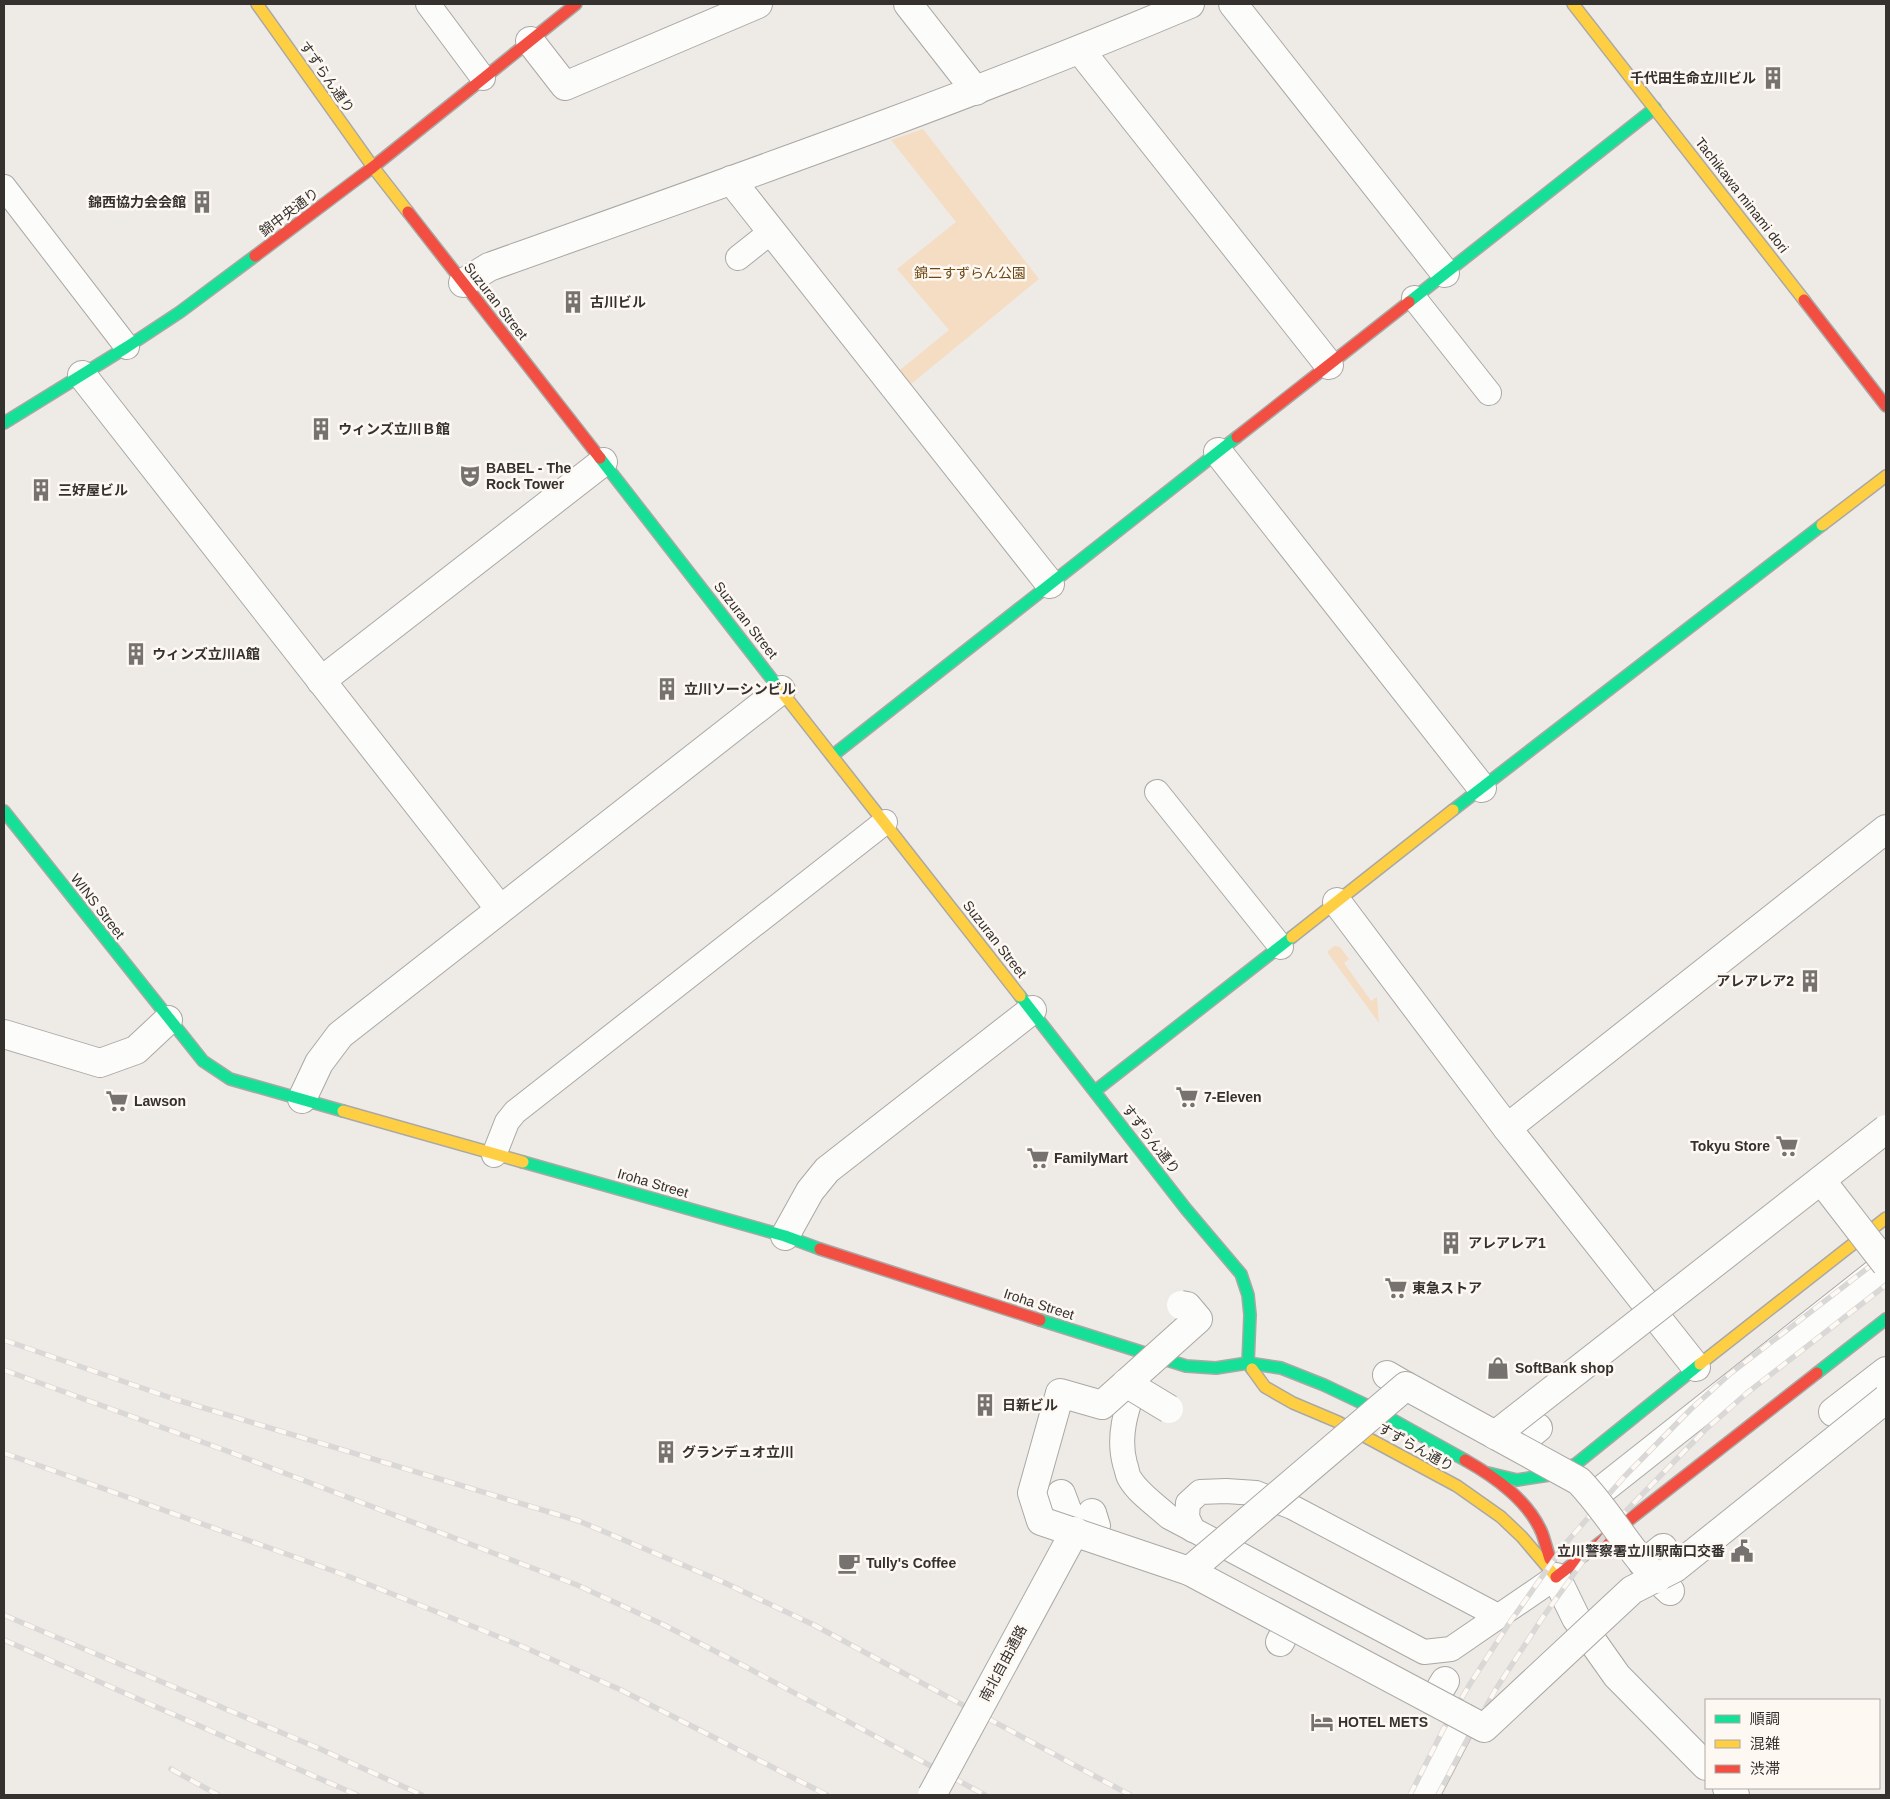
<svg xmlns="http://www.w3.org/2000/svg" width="1890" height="1799" viewBox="0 0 1890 1799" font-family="Arial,'Noto Sans JP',sans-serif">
  <rect width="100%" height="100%" fill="#eeebe7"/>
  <g fill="#f4ddc2">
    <polygon points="923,129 1039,279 911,384 900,370 949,330 897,269 956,222 891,140"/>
    <polygon points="1334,946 1340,947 1349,959 1344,963 1371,1001 1377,997 1379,1023 1327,952"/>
  </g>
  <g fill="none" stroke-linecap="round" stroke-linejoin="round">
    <defs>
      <g id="lane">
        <polyline points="428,4 483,78"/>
        <polyline points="4,187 127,347"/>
        <polyline points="738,258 772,231"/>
        <polyline points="1414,298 1489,393"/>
        <polyline points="1157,792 1281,947"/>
        <polyline points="494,1155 507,1122 515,1112 885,822"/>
        <path d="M1140 1370C1130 1401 1116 1431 1125 1464 1127 1469 1127 1475 1130 1479 1139 1494 1156 1505 1169 1517L1424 1652 1451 1649 1556 1577"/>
        <polyline points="1193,1530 1187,1517 1188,1503 1200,1492 1226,1491 1256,1493 1292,1507 1498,1616"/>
      </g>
      <g id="street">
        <polyline points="908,4 976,91"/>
        <polyline points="1233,4 1445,273"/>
        <polyline points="530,41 565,86 758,4"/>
        <polyline points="1080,50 1329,365"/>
        <polyline points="731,180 1050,584"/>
        <path d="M463 283 489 267C724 183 960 101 1190 4"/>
        <polyline points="82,375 500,909"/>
        <polyline points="1218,452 1482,788"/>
        <polyline points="321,681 603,462"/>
        <polyline points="1337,902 1507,1128 1696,1367"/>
        <polyline points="4,1034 100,1063 136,1050 168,1020"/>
        <polyline points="302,1099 319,1063 340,1035 781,690"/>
        <polyline points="1507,1128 1886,829"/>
        <polyline points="785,1236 810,1191 827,1170 1032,1010"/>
        <polyline points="1387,1375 1406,1386"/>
        <polyline points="1833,1412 1886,1371"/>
        <polyline points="1516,1446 1538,1428"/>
        <polyline points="1061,1494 1075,1531 1096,1526 1092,1513"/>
        <polyline points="1594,1496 1886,1265"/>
        <polyline points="1643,1564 1663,1548"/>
        <polyline points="1556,1577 1576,1618 1617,1676 1706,1766"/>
        <polyline points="1657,1579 1670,1591"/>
        <polyline points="1280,1642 1289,1625"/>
        <polyline points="1433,1701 1445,1681"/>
        <polyline points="1727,1788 1735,1795"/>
        <polyline points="1425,1795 1465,1718"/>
      </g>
      <g id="fast">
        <polyline points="1409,302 1655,108"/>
        <polyline points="4,423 127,347 180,312 255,256"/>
        <polyline points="600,458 778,687"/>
        <polyline points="832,756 1237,437"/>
        <polyline points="1453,810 1822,525"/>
        <polyline points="4,811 203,1061 230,1079 343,1111"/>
        <polyline points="1020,996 1186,1209 1241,1274 1248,1295 1250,1315 1248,1363 1252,1369"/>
        <polyline points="1095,1091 1292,937"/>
        <polyline points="523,1162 785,1236 820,1249"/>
        <polyline points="1040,1320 1186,1366 1216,1368 1248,1363 1281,1368 1324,1385 1366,1405 1465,1460"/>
        <polyline points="1817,1373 1886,1319"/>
        <polyline points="1488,1473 1517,1480 1549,1475 1576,1464 1700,1364"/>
      </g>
      <g id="slow">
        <polyline points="257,4 373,167 408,212"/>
        <polyline points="1573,4 1804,300"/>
        <polyline points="1822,525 1886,476"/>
        <polyline points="778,687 1020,996"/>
        <polyline points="1292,937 1453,810"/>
        <polyline points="343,1111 523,1162"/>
        <polyline points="1700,1364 1886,1218"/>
        <polyline points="1252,1369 1265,1387 1293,1403 1338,1422 1457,1486 1501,1517 1522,1537 1556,1577"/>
      </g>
      <g id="jam">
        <polyline points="408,212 600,458"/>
        <polyline points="255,256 373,167 576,4"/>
        <polyline points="1804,300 1886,406"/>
        <polyline points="1237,437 1409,302"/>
        <polyline points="820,1249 1040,1320"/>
        <path d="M1465 1460C1495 1477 1528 1500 1542 1533 1545 1541 1547 1550 1550 1559"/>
        <polyline points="1556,1577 1817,1373"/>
      </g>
    </defs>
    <use href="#lane" stroke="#aaa8a5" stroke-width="26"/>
    <use href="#street" stroke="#aaa8a5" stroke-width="30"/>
    <use href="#fast" stroke="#aaa8a5" stroke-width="14"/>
    <use href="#slow" stroke="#aaa8a5" stroke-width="14"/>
    <use href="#jam" stroke="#aaa8a5" stroke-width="14"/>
    <use href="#lane" stroke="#fcfcfb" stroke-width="24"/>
    <use href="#street" stroke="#fcfcfb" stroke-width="28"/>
    <use href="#fast" stroke="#16e098" stroke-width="11"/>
    <use href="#slow" stroke="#ffcf43" stroke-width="11"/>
    <use href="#jam" stroke="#f24e42" stroke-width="11"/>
    <defs>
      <g id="rail">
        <polyline points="4,1340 174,1399 579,1521 723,1582 814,1625 1130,1795"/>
        <polyline points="4,1370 227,1451 577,1585 662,1624 748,1668 985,1795"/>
        <polyline points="4,1453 345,1575 519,1645 621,1690 827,1795"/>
        <polyline points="4,1615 318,1748 422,1795"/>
        <polyline points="4,1640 357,1795"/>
        <polyline points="171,1769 218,1795"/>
        <polyline points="1410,1795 1444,1728 1470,1684 1508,1625 1565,1544 1625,1476 1691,1409 1731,1373 1886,1254"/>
        <polyline points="1438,1795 1468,1738 1496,1689 1543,1617 1584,1560 1624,1513 1705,1430 1747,1393 1886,1285"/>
      </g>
    </defs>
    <use href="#rail" stroke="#dad8d7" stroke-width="5.5"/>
    <use href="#rail" stroke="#fef8f2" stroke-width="4" stroke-dasharray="11" stroke-linecap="butt"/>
    <defs>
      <g id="street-bridge">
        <polyline points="1821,1180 1886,1264"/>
        <polyline points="1181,1305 1187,1306 1198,1319 1102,1405 1060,1393 1032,1493 1041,1521 1189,1571 1484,1728 1632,1590 1675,1568 1886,1399"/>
        <polyline points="1126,1383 1169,1409"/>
        <polyline points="1495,1435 1886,1129"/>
        <path d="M1189 1571 1406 1386 1579 1481C1608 1511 1628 1549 1657 1579"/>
        <polyline points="932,1795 1075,1531"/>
      </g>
    </defs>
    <use href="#street-bridge" stroke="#aaa8a5" stroke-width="30" stroke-linecap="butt"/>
    <use href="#street-bridge" stroke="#fcfcfb" stroke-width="28"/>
  </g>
  <defs>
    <symbol id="building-bare" viewBox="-9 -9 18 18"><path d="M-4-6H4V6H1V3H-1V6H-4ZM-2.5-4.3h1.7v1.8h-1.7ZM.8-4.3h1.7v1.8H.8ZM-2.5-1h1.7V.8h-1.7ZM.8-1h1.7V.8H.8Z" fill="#75726f" stroke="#fef8f2" stroke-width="2.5" paint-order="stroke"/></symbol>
    <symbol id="theatre-bare" viewBox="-9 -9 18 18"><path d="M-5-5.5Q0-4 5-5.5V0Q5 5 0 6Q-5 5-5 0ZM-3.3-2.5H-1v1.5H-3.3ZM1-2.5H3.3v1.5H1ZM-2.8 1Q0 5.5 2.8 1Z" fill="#75726f" stroke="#fef8f2" stroke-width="2.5" paint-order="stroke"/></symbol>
    <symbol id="supermarket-bare" viewBox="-9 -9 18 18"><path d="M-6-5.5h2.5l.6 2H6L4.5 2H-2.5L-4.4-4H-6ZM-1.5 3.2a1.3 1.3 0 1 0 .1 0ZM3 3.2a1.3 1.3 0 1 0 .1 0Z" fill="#75726f" stroke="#fef8f2" stroke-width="2.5" paint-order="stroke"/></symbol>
    <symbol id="shop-bare" viewBox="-9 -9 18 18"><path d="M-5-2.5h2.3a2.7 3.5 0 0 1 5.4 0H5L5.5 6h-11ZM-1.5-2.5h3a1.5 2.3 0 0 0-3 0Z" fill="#75726f" stroke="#fef8f2" stroke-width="2.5" paint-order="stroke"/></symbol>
    <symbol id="civic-bare" viewBox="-9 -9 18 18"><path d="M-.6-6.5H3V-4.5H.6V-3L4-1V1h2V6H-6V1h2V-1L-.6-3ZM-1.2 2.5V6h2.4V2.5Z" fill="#75726f" stroke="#fef8f2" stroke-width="2.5" paint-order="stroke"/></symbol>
    <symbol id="cafe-bare" viewBox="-9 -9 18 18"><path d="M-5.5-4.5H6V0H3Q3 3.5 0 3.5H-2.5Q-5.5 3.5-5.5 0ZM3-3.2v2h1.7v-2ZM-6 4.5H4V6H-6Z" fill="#75726f" stroke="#fef8f2" stroke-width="2.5" paint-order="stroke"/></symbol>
    <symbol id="hotel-bare" viewBox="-9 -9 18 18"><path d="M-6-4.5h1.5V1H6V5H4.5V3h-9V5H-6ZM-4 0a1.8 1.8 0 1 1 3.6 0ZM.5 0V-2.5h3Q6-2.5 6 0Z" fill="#75726f" stroke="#fef8f2" stroke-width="2.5" paint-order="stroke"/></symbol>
  </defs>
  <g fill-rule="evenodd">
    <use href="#building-bare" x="1757" y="62" width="32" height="32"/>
    <use href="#building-bare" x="186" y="186" width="32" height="32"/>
    <use href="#building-bare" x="557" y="286" width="32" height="32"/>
    <use href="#building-bare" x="305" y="413" width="32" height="32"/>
    <use href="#theatre-bare" x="454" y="460" width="32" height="32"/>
    <use href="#building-bare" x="25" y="474" width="32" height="32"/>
    <use href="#building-bare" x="120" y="638" width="32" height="32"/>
    <use href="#building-bare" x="651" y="673" width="32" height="32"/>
    <use href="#building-bare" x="1794" y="965" width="32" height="32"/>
    <use href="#supermarket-bare" x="1171" y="1081" width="32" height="32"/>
    <use href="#supermarket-bare" x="101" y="1085" width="32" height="32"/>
    <use href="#supermarket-bare" x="1771" y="1130" width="32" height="32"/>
    <use href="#supermarket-bare" x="1022" y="1142" width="32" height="32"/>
    <use href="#building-bare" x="1435" y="1227" width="32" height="32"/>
    <use href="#supermarket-bare" x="1380" y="1272" width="32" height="32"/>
    <use href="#shop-bare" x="1482" y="1352" width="32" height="32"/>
    <use href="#building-bare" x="969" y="1389" width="32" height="32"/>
    <use href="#building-bare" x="650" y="1436" width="32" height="32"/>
    <use href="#civic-bare" x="1726" y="1535" width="32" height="32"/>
    <use href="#cafe-bare" x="833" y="1547" width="32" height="32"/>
    <use href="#hotel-bare" x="1306" y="1706" width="32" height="32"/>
  </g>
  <g text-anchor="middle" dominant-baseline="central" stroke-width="5" stroke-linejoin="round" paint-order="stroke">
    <g font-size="14" fill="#34312f" stroke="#fef8f2">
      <text transform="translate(327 77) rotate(55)">すずらん通り</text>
      <text transform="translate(1742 195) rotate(52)">Tachikawa minami dori</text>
      <text transform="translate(289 212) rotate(-37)">錦中央通り</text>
      <text transform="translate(496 301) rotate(52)">Suzuran Street</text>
      <text transform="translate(746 620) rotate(52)">Suzuran Street</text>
      <text transform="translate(98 906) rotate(52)">WINS Street</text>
      <text transform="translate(995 939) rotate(52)">Suzuran Street</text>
      <text transform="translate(1151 1139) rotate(52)">すずらん通り</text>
      <text transform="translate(653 1183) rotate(16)">Iroha Street</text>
      <text transform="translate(1039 1304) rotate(18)">Iroha Street</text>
      <text transform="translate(1416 1447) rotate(29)">すずらん通り</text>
      <text transform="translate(1003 1663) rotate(-62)">南北自由通路</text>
    </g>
    <g font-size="14" font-weight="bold" fill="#34312f" stroke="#fef8f2" text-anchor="start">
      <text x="1756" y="78" text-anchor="end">千代田生命立川ビル</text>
      <text x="186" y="202" text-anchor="end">錦西協力会会館</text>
      <text x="590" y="302">古川ビル</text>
      <text x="338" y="429">ウィンズ立川Ｂ館</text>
      <text x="486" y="468">BABEL - The<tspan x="486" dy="16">Rock Tower</tspan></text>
      <text x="58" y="490">三好屋ビル</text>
      <text x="152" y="654">ウィンズ立川A館</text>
      <text x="684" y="689">立川ソーシンビル</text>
      <text x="1794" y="981" text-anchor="end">アレアレア2</text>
      <text x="1204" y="1097">7-Eleven</text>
      <text x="134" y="1101">Lawson</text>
      <text x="1770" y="1146" text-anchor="end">Tokyu Store</text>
      <text x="1054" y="1158">FamilyMart</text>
      <text x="1468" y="1243">アレアレア1</text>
      <text x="1412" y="1288">東急ストア</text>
      <text x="1515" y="1368">SoftBank shop</text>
      <text x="1002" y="1405">日新ビル</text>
      <text x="682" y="1452">グランデュオ立川</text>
      <text x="1725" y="1551" text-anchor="end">立川警察署立川駅南口交番</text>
      <text x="866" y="1563">Tully's Coffee</text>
      <text x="1338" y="1722">HOTEL METS</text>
    </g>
    <g font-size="14" fill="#6c4712" stroke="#fef8f2">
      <text x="970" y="273">錦二すずらん公園</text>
    </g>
  </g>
  <rect width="1890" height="1799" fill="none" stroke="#34312f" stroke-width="10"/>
  <rect x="1705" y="1699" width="175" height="90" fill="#fef8f2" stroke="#ada8a4"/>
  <rect x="1715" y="1715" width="25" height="8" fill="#16e098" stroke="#ada8a4"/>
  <text x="1750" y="1724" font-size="15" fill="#34312f">順調</text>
  <rect x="1715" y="1740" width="25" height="8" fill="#ffcf43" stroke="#ada8a4"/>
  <text x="1750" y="1749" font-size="15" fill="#34312f">混雑</text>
  <rect x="1715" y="1765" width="25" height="8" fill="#f24e42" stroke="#ada8a4"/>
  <text x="1750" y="1774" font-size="15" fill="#34312f">渋滞</text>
</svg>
